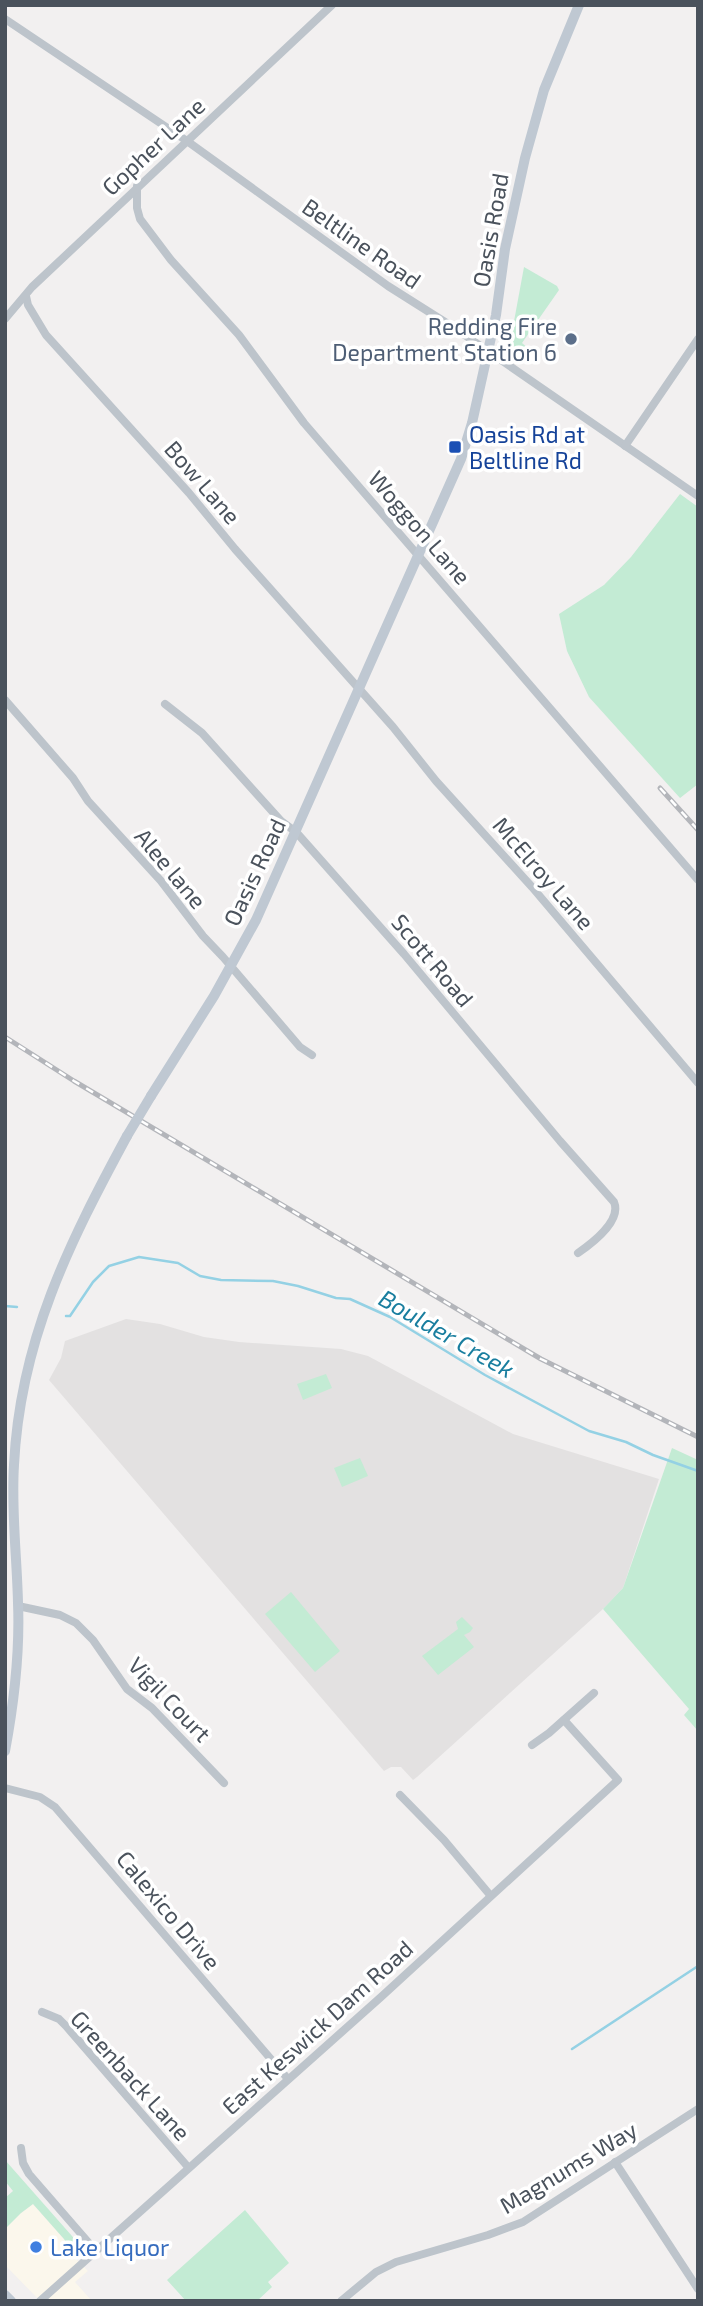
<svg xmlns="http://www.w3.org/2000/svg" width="703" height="2306" viewBox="0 0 703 2306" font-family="'Exo 2',sans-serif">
  <rect width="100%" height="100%" fill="#f2f0f0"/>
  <polygon fill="#fbf7ec" points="33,2204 64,2239 73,2256 88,2271 75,2282 92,2301 40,2301 5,2265 5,2229 21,2213"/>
  <polygon fill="#e3e1e1" points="126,1319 160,1324 204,1337 239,1342 341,1349 368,1356 513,1434 659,1479 623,1588 603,1609 417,1777 413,1780 401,1767 391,1767 384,1771 49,1380 61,1358 65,1341"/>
  <g fill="#c3ebd4">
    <polygon points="524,267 557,286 559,290 522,343 531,351 524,362 512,353 510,343"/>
    <polygon points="680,494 698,507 698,784 680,798 589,697 567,651 559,614 604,585 631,557"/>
    <polygon points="326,1374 332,1388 303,1400 297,1384"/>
    <polygon points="672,1448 698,1460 698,1731 684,1715 689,1709 603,1609 623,1588"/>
    <polygon points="360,1458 368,1476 342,1487 334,1468"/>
    <polygon points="291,1592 340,1651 315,1672 265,1614"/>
    <polygon points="462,1617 473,1628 470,1632 464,1635 474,1647 438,1675 422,1656 458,1629 456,1622"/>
    <polygon points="5,2160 79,2244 81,2252 76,2259 64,2239 33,2204 21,2213 5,2229 5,2198 13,2191 5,2181"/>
    <polygon points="245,2210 289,2263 268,2282 272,2287 257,2301 186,2301 167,2280"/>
  </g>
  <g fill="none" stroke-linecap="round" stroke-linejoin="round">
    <g stroke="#94d1e4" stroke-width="2.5">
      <polyline points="5,1306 17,1307"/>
      <polyline points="66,1316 70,1316 93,1282 109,1266 139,1257 178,1263 200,1276 221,1280 273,1281 298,1286 336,1298 350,1299 390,1317 485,1375 589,1431 626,1442 653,1455 698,1471"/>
      <polyline points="572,2049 698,1966"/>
    </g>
    <g stroke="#bdc4cb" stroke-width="8">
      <polyline points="5,19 187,141 388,286 456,329 698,496"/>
      <polyline points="137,186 137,208 140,219 171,260 239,335 304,423 698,880"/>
      <polyline points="26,296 28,305 46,335 189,493 235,549 393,727 436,781 532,887 698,1083"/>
      <polyline points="5,319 32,287 332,5"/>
      <polyline points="625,446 698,339"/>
      <polyline points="5,700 73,778 88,801 161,881 203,936 223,957 300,1047 312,1055"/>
      <path d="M165 704 202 733 281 821 296 832 404 954 560 1141 614 1202C622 1221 591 1244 578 1253"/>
      <polyline points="18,1606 60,1615 76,1623 93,1640 127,1689 152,1708 224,1783"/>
      <polyline points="532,1745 549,1733 594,1693"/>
      <polyline points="5,1788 40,1797 55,1807 288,2079"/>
      <polyline points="400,1795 444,1840 490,1895"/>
      <polyline points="42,2012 59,2019 66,2026 188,2167"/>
      <polyline points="21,2148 23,2163 29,2174 95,2250"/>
      <polyline points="615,2162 698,2289"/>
      <polyline points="40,2301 381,1997 618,1780 564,1720"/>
      <polyline points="341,2301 376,2272 396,2262 488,2235 523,2222 698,2109"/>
    </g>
    <g stroke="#bfc8d2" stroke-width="10">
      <polyline points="151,1096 214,996 256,920 461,459 472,423 496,315 505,249 525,158 544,90 579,5"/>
      <path d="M5 1751C14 1703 20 1652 18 1603 17 1557 11 1511 14 1465 20 1341 69 1243 127 1136"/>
      <polyline points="5,2295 11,2301"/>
    </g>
    <defs>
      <g id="rail">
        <polyline points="660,788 698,830"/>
        <polyline points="5,1037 74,1081 541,1359 698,1437"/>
      </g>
    </defs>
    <use href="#rail" stroke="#b3b5ba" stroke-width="5"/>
    <use href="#rail" stroke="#fff" stroke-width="2.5" stroke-dasharray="8" stroke-linecap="butt"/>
    <polyline stroke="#bfc8d2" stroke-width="10" points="127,1136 151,1096"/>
  </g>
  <circle fill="#5c6f8a" stroke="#fff" stroke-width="2.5" cx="571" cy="339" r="7"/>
  <rect fill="#1a4fb4" stroke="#fff" stroke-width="2.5" x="448" y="440" width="14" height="14" rx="3.5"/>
  <circle fill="#3f7fe0" stroke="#fff" stroke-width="2.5" cx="36" cy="2247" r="7"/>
  <g text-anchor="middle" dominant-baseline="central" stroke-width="7" stroke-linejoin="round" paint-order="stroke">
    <g font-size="23" fill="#4a525c" stroke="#fff">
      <text transform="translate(153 146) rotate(-43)">Gopher Lane</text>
      <text transform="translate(490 230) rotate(-80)">Oasis Road</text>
      <text transform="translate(362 243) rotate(35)">Beltline Road</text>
      <text transform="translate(203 482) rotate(49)">Bow Lane</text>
      <text transform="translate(420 527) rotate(49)">Woggon Lane</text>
      <text transform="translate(171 868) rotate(50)">Alee lane</text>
      <text transform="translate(254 872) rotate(-65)">Oasis Road</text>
      <text transform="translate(544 873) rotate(49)">McElroy Lane</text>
      <text transform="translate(433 960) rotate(50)">Scott Road</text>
      <text transform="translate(170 1699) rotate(46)">Vigil Court</text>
      <text transform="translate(169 1910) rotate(50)">Calexico Drive</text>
      <text transform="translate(317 2027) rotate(-42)">East Keswick Dam Road</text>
      <text transform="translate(131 2075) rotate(48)">Greenback Lane</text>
      <text transform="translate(568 2167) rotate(-31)">Magnums Way</text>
    </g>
    <g font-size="23" fill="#4e5e75" stroke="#fff" text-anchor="end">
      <text x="557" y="326">Redding Fire<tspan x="557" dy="26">Department Station 6</tspan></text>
    </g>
    <g font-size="23" fill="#164399" stroke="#fff" text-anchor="start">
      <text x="469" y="434">Oasis Rd at<tspan x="469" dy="26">Beltline Rd</tspan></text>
    </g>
    <g font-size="23" fill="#366cbe" stroke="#fff" text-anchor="start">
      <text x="50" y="2247">Lake Liquor</text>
    </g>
    <g font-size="24" font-style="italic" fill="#197e9f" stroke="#fff">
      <text transform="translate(447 1333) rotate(30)">Boulder Creek</text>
    </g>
  </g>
  <rect width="703" height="2306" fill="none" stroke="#4a525c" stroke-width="14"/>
</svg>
